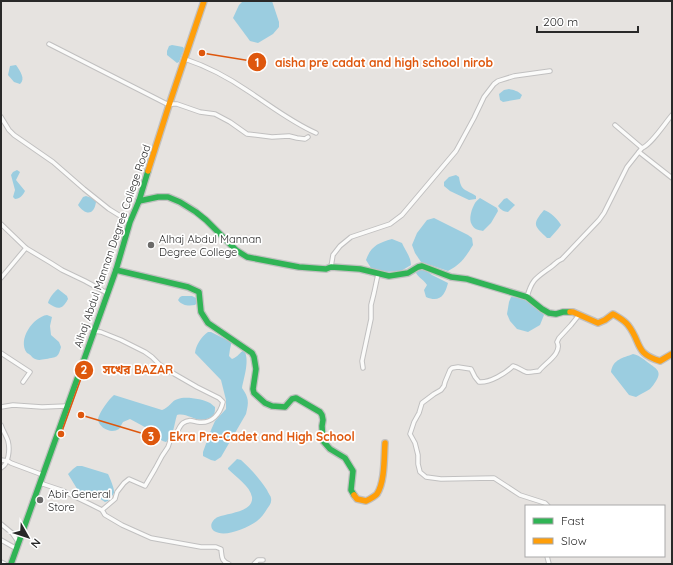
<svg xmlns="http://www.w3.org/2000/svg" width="673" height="565" viewBox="0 0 673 565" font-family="Quicksand,'Noto Sans Bengali',sans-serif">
  <rect width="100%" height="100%" fill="#e6e3e0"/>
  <g fill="#9bcde0">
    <polygon points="243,1 272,1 279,22 279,27 273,34 258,43 250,41 233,18 239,5"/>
    <polygon points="172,45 183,47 184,49 179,62 177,63 167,55 167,51 169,46"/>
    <path d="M16 65C20 71 26 79 20 84L14 82 8 75 10 66Z"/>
    <path d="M509 89C514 90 518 91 522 95L520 99 503 102 500 100 499 94 504 90Z"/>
    <path d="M17 170 20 172 16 180 25 191C23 195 20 199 15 199L13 197 15 190 11 175 13 172Z"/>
    <path d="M456 175 459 177C461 192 466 189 476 196V199L469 200 450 191 444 186V182L449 177Z"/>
    <path d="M86 196 92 198 96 202C94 216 85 215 78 205L83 197Z"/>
    <path d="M480 198 497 208 498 211 491 223 483 231C478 230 474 229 472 225 468 219 472 208 475 203 476 201 478 200 480 198Z"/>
    <path d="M507 198 515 205 508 212C504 212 500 209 498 206L504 199Z"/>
    <path d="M544 210C550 212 558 219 561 225L558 229 550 238H547C535 226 531 225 544 210Z"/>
    <path d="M434 218 468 235 472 238 473 245C465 258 461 264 448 271L421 262 415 253 412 245 417 233 427 220Z"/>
    <path d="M392 239 402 243C405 250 411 257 411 265L401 271 385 272 371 268 366 260C371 246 378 243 392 239Z"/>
    <path d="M417 269H424L432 275 448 283C445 295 440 303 426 297L424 290 427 285C424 280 419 278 416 273Z"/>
    <path d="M58 289 67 296 68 299C62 310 58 310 48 303 49 298 54 292 58 289Z"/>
    <path d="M182 296H192L196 298 197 303 195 305C189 306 182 306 178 300L180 297Z"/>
    <path d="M511 297C524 297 537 305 544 315L540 325 528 332 517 329 510 321 507 314 509 302Z"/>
    <path d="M47 315 52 317 50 326 51 335 59 342 61 347C58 358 57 357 46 359 40 360 37 361 32 357 31 355 29 354 27 353 17 340 33 317 47 315Z"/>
    <path d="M208 332H211L231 342V345L230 349 229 356 232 359C239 356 239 353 244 350 250 360 244 377 242 388 249 398 249 402 246 414L221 457 215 461 211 460 203 456V452L211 430 215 421 226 409V400L221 380 195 353C196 345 201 337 208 332Z"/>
    <path d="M633 354C641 356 644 360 650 364 657 369 662 372 656 381 654 384 652 387 650 389 646 392 640 394 636 397L629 395 611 372C613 359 623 358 633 354Z"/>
    <path d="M114 395 162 410C169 408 172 400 178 399 185 396 203 399 210 403 212 404 213 406 215 407 215 410 215 412 214 414 213 416 212 417 209 418 196 424 188 412 177 415 174 424 174 436 166 442 158 440 159 436 153 432 146 427 137 423 130 419L123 422 119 429C117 430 115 431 112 431 107 431 98 426 98 419 99 413 109 399 114 395Z"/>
    <path d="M237 459 241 460C252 470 259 478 267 490 268 493 271 496 271 498 272 503 269 506 267 509 264 514 261 518 257 521 247 528 225 538 214 531 208 526 213 519 218 517 228 513 254 512 252 497 250 486 236 477 228 469V468Z"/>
    <path d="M77 466H82L108 474C110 478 115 490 114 493 113 495 110 498 108 501L105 502 91 493H82L79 492 68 474 73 469Z"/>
  </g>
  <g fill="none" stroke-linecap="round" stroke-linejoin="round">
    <defs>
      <g id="street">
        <polyline points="49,44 169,105 173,104 177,104 200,112 215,114 230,122 247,134 272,137 289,136 297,138 305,139 308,137"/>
        <path d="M185 59C206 66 229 78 248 91 271 106 291 122 316 133"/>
        <polyline points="1,117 9,130 14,135 53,162 84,189 109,209 130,222"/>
        <path d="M615 125 642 148C651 145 665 123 672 115"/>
        <polyline points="639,152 672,178"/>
        <polyline points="1,224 26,248 51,263 62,270 85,281 107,293"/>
        <polyline points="331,267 333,255 340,246 351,237 390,224 402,215 456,151 474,118 484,97 494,84 498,81 514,76 550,71"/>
        <polyline points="1,278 26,248"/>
        <path d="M527 297C532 279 536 278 551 267 555 264 557 261 562 259L599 220 604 213 627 167 642 148"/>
        <path d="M94 331 101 332 121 340 145 352 152 357 159 364 171 372 197 387 219 398 223 402C220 414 212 424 198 422 192 421 189 419 183 423 179 426 177 433 175 437L171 438 168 447 162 456 155 469 145 486 129 479 124 483 117 492 115 499 102 510"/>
        <polyline points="1,353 30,372 23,382"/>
        <polyline points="363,368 362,361 371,319 371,305 374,293 378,274"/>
        <polyline points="1,407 13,405 42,407 67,406"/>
        <path d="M1 425C3 431 6 435 8 441 10 449 9 464 1 468"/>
        <polyline points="1,460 8,461 11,463 43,475"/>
        <path d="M40 483 61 490 92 505 102 510 105 515 122 525 151 538 201 547H216L221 549C222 557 221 561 229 564"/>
        <path d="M548 506 545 503 520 495 494 478 441 479 426 477 420 472 418 464V455L415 443 410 434 414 422 419 413 422 403 434 394 441 390 444 386 445 382 450 370 452 368 458 367 471 369 475 377 479 382C490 383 506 373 513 366 518 367 521 370 526 372 530 373 535 371 539 371 545 363 563 353 557 342L559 338 571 325 579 315"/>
        <polyline points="1,524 12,533 19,543"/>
        <polyline points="1,540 17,549"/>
        <polyline points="547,556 549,564"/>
        <polyline points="1,562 5,564"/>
        <polyline points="254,564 258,560 263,560"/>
      </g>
      <g id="fast">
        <polyline points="139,201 158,197 168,197 180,202 196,212 206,220 236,250 247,257 299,267 326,269 331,267 360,269 389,276 408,273 418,267 422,266 451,277 467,279 527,297 542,309 549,313 556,314 563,312 570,312"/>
        <polyline points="116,270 188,287 199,292 201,312 208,323 252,353 254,357 256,369 253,389 254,393 265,403 272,406 285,407 292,399 296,398 320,412 322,415 323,420 322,426 323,441 330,449 345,458 353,471 351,490 354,495"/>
        <polyline points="11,564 116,270 130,222 139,201 148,171"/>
      </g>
      <g id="slow">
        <polyline points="148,171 169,105 204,1"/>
        <path d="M570 312H573L598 323 605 320 613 314C618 317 624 320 628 325 642 343 634 353 660 361L672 354"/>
        <path d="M354 495 357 499 366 501C370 499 374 497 377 494 385 482 384 457 385 443"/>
      </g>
    </defs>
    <use href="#street" stroke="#c1c0c0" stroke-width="5.5"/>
    <use href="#fast" stroke="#c1c0c0" stroke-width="8"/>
    <use href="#slow" stroke="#c1c0c0" stroke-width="8"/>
    <use href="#street" stroke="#fbfbfa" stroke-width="3.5"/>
    <use href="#fast" stroke="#30b455" stroke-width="5.5"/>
    <use href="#slow" stroke="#ff9f0a" stroke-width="5.5"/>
  </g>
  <g fill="#6b6a69" stroke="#fff" stroke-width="1.5">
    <circle cx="151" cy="245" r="4"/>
    <circle cx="40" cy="500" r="4"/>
  </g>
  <g text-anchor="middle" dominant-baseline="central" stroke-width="3.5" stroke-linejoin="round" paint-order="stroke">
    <g font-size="11" fill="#292929" stroke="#fff" text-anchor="start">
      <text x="159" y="239">Alhaj Abdul Mannan<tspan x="159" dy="13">Degree College</tspan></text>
      <text x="48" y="494">Abir General<tspan x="48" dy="13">Store</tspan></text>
    </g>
    <g font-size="11" fill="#292929" stroke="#fff">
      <text transform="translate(112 246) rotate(-71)">Alhaj Abdul Mannan Degree College Road</text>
    </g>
  </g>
  <path fill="none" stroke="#de570d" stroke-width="1.5" d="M202 53L257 62M61 434L84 370M81 415L151 436"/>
  <g fill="#de570d" stroke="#fff" stroke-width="1.5">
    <circle cx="202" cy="53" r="4"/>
    <circle cx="61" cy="434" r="4"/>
    <circle cx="81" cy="415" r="4"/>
    <circle cx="257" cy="62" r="10"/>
    <circle cx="84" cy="370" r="10"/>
    <circle cx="151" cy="436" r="10"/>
  </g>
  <g font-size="12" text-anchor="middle" font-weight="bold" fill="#fff">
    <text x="257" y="67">1</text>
    <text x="84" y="374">2</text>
    <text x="151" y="441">3</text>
  </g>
  <g font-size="12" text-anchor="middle" font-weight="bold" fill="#de570d" stroke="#fff" stroke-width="3.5" stroke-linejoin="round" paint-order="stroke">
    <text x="384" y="67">aisha pre cadat and high school nirob</text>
    <text x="138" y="374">সখের BAZAR</text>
    <text x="262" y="441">Ekra Pre-Cadet and High School</text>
  </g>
  <rect width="673" height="565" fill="none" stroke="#292929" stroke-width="4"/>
  <rect x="525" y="505" width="140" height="52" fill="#ffffff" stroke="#a9a9a9"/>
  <rect x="533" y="518" width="20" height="6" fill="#30b455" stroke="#a9a9a9"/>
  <text x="561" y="525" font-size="12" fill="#292929">Fast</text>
  <rect x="533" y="538" width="20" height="6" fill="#ff9f0a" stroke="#a9a9a9"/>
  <text x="561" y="545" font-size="12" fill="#292929">Slow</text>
  <g transform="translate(28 537) rotate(129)" stroke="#ffffff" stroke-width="3" paint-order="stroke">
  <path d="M0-3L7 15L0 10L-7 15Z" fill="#292929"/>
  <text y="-6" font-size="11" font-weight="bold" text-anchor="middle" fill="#292929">N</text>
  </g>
  <path d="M537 26v6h101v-6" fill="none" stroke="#292929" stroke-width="2"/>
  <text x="543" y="26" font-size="12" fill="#292929" stroke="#ffffff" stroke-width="3" paint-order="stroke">200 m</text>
</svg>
